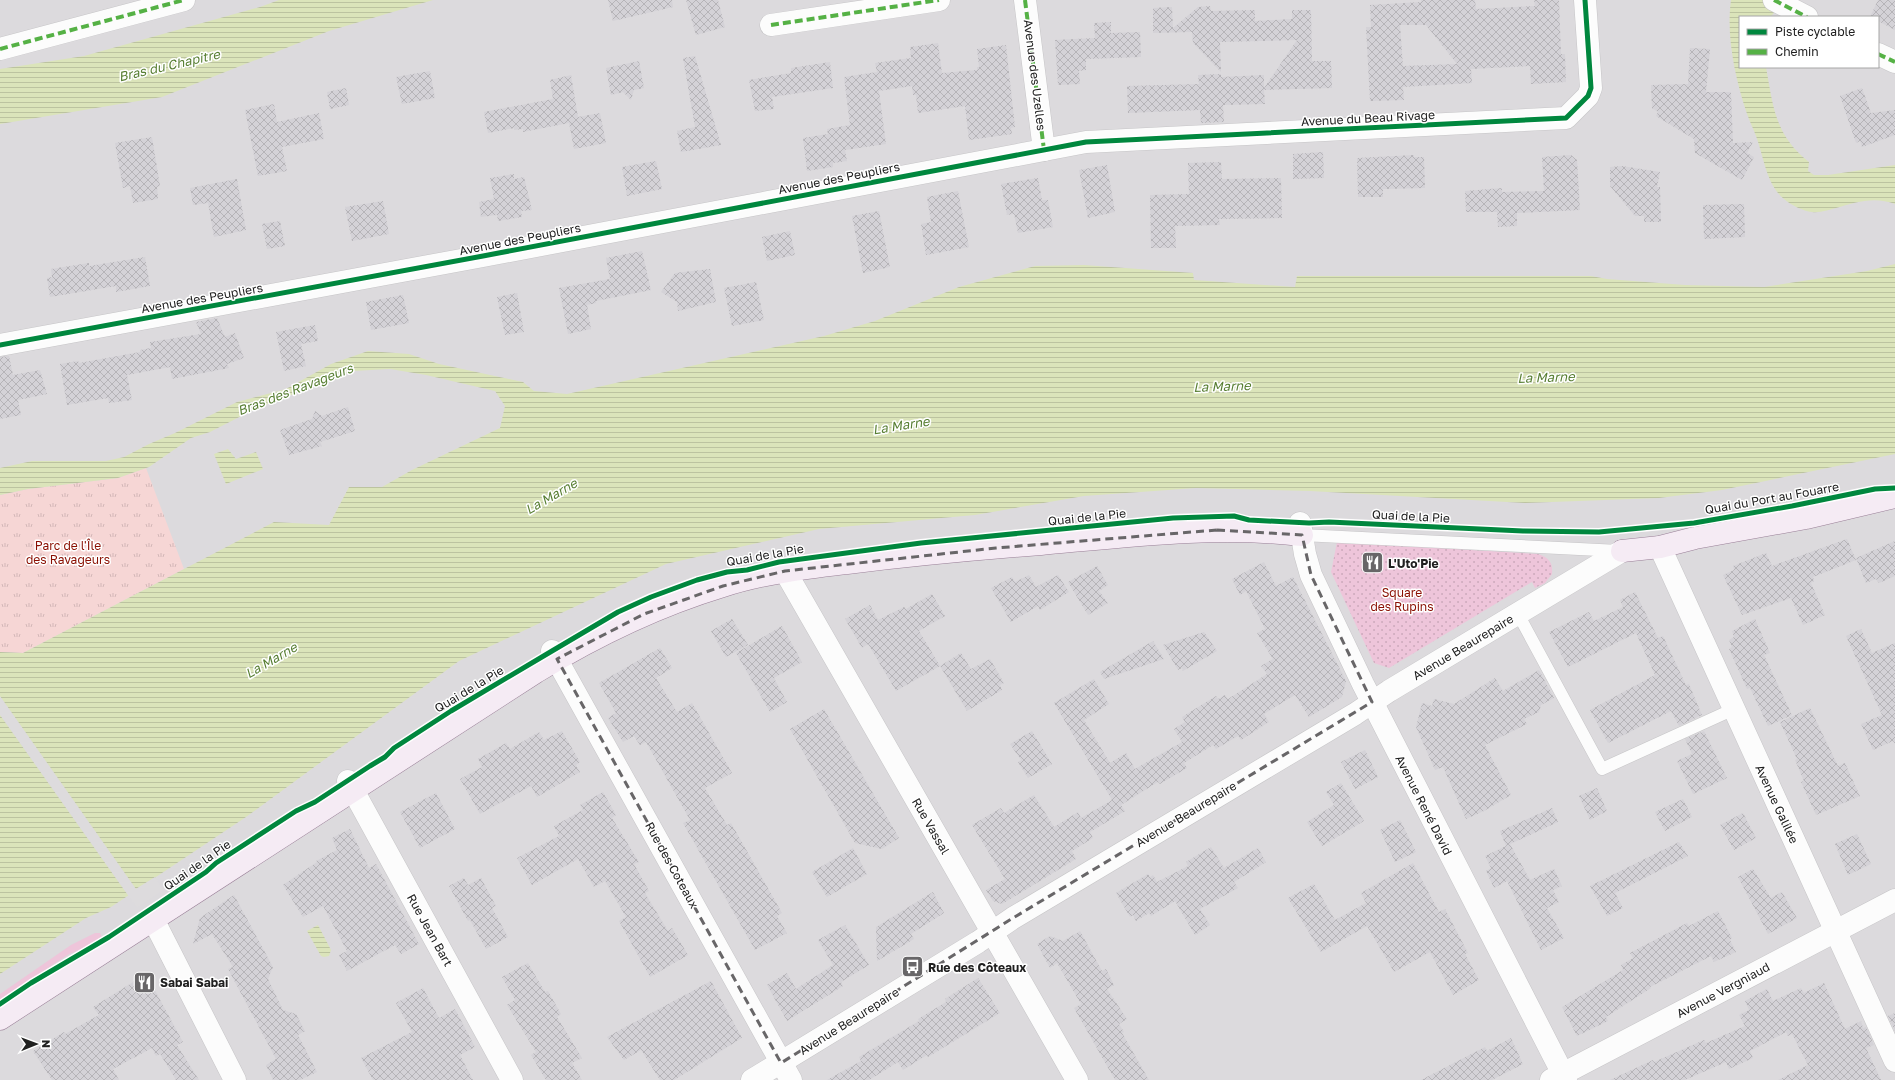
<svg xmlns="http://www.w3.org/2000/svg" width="1895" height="1080" viewBox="0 0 1895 1080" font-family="'Golos Text',sans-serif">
  <defs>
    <pattern id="park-tufts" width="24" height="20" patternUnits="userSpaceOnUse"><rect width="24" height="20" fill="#f6d6d5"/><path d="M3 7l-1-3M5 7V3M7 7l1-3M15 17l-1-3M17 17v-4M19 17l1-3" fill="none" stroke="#d3b7b7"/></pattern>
    <pattern id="garden-dots" width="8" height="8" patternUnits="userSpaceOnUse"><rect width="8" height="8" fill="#eec5da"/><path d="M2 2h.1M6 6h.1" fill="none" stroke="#cca9bb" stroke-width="1.8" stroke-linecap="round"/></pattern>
    <pattern id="water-rules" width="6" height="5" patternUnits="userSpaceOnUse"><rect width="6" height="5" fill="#dbe4ba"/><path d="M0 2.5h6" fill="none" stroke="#bcc3a0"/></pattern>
    <pattern id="building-cross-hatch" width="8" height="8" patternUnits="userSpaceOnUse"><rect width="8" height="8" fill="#d4d2d7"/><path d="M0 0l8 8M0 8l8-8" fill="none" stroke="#b6b4b8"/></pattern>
  </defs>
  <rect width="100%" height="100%" fill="#ede9ee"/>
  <path fill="#dcdadd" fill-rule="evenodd" d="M0 0H1895V1080H0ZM1740 17H1878V67H1740Z"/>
  <polygon fill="#eec5da" points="95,933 100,933 102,937 86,948 69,954 0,1000 0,994 71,945"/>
  <polygon fill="url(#park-tufts)" points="146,468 184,569 23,653 0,652 0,495 28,489 118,478"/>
  <path fill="url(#garden-dots)" d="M1337 542 1538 554C1549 558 1553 562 1552 574L1545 583 1535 588 1532 582 1389 668 1374 663 1331 572Z"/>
  <g fill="url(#water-rules)">
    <polygon points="279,0 433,0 329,31 162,97 0,124 0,69 84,56 260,7"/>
    <path d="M1731 0H1782L1778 9 1770 17H1740V67H1766C1773 106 1775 136 1809 162L1808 171 1814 175H1828L1895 165V204C1875 196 1855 202 1836 208 1828 210 1820 213 1812 212 1803 211 1791 205 1784 199 1766 184 1764 157 1756 136 1753 128 1749 120 1746 111 1735 77 1726 36 1731 0Z"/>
    <polygon points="1895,264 1895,454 1722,490 1659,498 1525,503 1310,491 1196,488 1084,496 975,515 819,529 666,564 459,661 246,817 111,907 86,918 0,974 0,652 23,653 274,522 329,525 349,487 382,487 412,470 500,428 505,406 495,391 426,375 390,369 353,371 255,409 210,432 191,438 149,467 118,478 28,489 0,495 0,468 32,461 106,461 124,457 149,444 175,433 237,402 286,389 331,364 368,351 409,354 439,364 523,382 534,391 567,394 824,336 875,321 959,287 1035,266 1084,265 1193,273 1194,280 1295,287 1297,276 1591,276 1607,279 1685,285 1764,287 1867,271"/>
    <polygon points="228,449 236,459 256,452 263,469 226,484 214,454"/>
    <polygon points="318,925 331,950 329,956 324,957 321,956 307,931"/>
  </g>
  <polygon fill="#dddbdd" points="0,696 136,889 134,890 155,877 164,890 137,908 0,715"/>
  <g fill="url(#building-cross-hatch)" fill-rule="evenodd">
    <polygon points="608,0 672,0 673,7 613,21"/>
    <polygon points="686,0 718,0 725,27 696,35"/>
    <path d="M1421 0H1475L1476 9 1535 6 1534 0H1559L1561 54H1565L1566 82 1531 84 1530 66 1471 69 1472 83 1403 87 1404 100 1370 101 1366 27H1371L1370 5 1421 2ZM1400 25H1426L1457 64 1403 66Z"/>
    <polygon points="1878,0 1895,0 1895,30 1878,21 1878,17 1870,17"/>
    <polygon points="1210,6 1211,11 1255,10 1255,21 1292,19 1292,10 1311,10 1312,61 1331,61 1332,88 1264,90 1265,104 1223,105 1224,122 1201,123 1200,110 1128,113 1127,86 1199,84 1198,75 1221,74 1221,77 1264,75 1264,88 1297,40 1220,42 1221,72 1193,43 1192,32 1153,33 1153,8 1172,7 1173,28 1198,7"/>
    <polygon points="1111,22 1111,33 1140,32 1141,57 1086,59 1086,70 1079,71 1080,84 1058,85 1055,40 1095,38 1094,23"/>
    <polygon points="938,43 942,73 977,70 977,67 979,67 977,49 1006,45 1015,127 1011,128 1012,134 969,140 965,106 918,113 916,95 913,95 912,86 879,91 886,144 845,150 847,161 833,163 833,167 807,171 803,138 828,134 827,129 850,125 844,77 877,72 875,63 911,58 910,47"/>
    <polygon points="1690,48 1710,49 1706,92 1731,92 1733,143 1753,142 1747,153 1754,157 1742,180 1695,153 1694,139 1656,116 1658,112 1652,108 1651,85 1688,84"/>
    <polygon points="695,56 721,145 681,152 677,131 695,127 683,58"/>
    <polygon points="639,61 644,88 634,90 631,100 623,92 611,95 606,68"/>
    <polygon points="830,62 833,88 772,97 774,109 755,111 749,80 791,73 791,68"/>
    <polygon points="430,71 435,98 402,104 396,77"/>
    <polygon points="571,75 578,117 600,113 606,143 574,149 569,123 523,132 523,129 514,130 514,128 488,133 484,112 553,99 550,80"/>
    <polygon points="346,88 349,105 330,109 327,92"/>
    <polygon points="1862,88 1871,113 1895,110 1895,135 1862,147 1860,141 1856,143 1840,96"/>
    <polygon points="274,104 277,122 319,113 324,139 282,147 287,171 258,176 245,110"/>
    <polygon points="152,137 160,186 157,187 158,199 133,203 130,186 123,188 115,143"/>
    <polygon points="1323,152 1324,178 1293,179 1293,154"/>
    <polygon points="1414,155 1414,157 1424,157 1425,188 1383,189 1383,197 1358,197 1357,158"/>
    <polygon points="1571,155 1577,160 1580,210 1517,213 1517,226 1498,227 1497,212 1466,212 1465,191 1502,188 1502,192 1544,191 1542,157"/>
    <polygon points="656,161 662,189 627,196 622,167"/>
    <polygon points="1221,162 1222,179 1281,178 1282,218 1219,219 1220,225 1175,226 1176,248 1151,248 1150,195 1189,194 1188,163"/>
    <polygon points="1107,165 1115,212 1088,218 1079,170"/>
    <polygon points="1622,166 1660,172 1657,187 1660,187 1661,222 1644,222 1644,216 1635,216 1610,186 1610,167"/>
    <polygon points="514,174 514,179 524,177 532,210 521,211 522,217 498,221 497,215 481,217 479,202 494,199 490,178"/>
    <polygon points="1038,178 1042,200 1048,200 1053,227 1018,233 1014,214 1007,215 1001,184"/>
    <polygon points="237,179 246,230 214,237 208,203 193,205 190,188"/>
    <polygon points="958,191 969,247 926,255 921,224 931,222 927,197"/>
    <polygon points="383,201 389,234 352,241 345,207"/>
    <polygon points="1744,204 1745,237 1704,239 1703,205"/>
    <polygon points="879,211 890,267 863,273 852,216"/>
    <polygon points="280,221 285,246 267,249 262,224"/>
    <polygon points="790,231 795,255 767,261 762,237"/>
    <polygon points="642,251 651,290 596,301 596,303 587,305 591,329 568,334 559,288 610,279 606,258"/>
    <polygon points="145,257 150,286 116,292 116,286 50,297 47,278 52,277 51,269 89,263 89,266"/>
    <polygon points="710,269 716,302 678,311 677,302 661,292 675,273"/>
    <polygon points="756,282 764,320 732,326 724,288"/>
    <polygon points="517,293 524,332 505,335 497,297"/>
    <polygon points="403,295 409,323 371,330 366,302"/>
    <polygon points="217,318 225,337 235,333 244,358 227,364 229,368 172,379 170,367 127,375 132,400 109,403 108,398 67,405 60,364 78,361 79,363 140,352 140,350 151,348 150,342 201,334 196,322"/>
    <polygon points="315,325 318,341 301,344 306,366 284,371 276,332"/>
    <polygon points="9,356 13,375 40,370 47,394 18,400 21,415 0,419 0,357"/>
    <polygon points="348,407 355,431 320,442 322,446 289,455 280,430 312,419 315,411 322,416"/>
    <polygon points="1847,539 1856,560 1813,577 1814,581 1811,583 1825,615 1803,625 1791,598 1742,615 1723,575 1734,570 1733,566 1766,553 1772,566"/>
    <polygon points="1895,541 1895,576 1879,583 1876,579 1866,583 1856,558"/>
    <polygon points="1264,562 1276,586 1293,577 1346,681 1342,697 1309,717 1295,695 1264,714 1269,722 1241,740 1238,736 1216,749 1213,745 1184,763 1187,768 1160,784 1158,782 1121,805 1125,811 1090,832 1093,838 1072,851 1076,859 1002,904 993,901 986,890 1005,879 972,825 1001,808 1004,813 1034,795 1054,827 1078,812 1081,818 1112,800 1054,703 1094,679 1109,704 1084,720 1110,763 1126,753 1135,769 1182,742 1174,729 1185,722 1182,717 1216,696 1218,699 1225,695 1228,699 1267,674 1261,666 1273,659 1257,633 1265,629 1246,591 1240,595 1232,579"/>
    <polygon points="1097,566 1108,585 1099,591 1108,603 1088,615 1068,582"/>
    <polygon points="1029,575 1036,587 1058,575 1069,592 1040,610 1038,606 1011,622 991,588 1012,577 1015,582"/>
    <polygon points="1635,592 1658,638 1663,636 1686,685 1689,684 1702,715 1679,726 1671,711 1608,743 1590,710 1655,675 1636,633 1568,667 1549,632 1589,612 1594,621 1623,607 1620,600"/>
    <polygon points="932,594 945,616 919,631 940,666 961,653 971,669 990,659 1004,683 1000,685 1002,690 967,711 940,666 896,691 868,644 862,648 845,619 870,605 878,620 904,607 906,609"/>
    <polygon points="732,619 748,645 726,657 711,631"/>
    <polygon points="1755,619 1770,653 1764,655 1792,715 1768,726 1750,688 1747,689 1729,649 1732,647 1729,640 1734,637 1732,631"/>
    <polygon points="782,626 802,662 774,678 787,702 770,712 736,653"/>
    <polygon points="1861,629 1872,653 1895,643 1895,744 1893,741 1873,750 1861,724 1882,715 1846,636"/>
    <polygon points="1204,632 1217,651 1183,671 1182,668 1178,670 1163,645"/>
    <polygon points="1153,641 1164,659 1104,679 1100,672"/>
    <polygon points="660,648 672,668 656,678 677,712 692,703 732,773 705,788 727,825 731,823 782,913 777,916 787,933 755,950 683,823 690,820 646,742 640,745 634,736 623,742 608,718 616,713 599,683"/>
    <polygon points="1539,670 1554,698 1541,705 1539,712 1524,719 1527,724 1485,745 1511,795 1484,811 1466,819 1443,767 1435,770 1416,727 1422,703 1432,706 1434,699 1454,704 1495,678 1503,691"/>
    <polygon points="1810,708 1838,766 1845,763 1860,796 1816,815 1801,782 1804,781 1795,760 1797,759 1780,722"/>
    <polygon points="824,709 899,838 882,849 855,843 790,729"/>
    <polygon points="562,731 580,762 576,765 580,772 537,797 531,786 480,814 460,779 482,767 478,759 506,743 510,749 539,732 544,740"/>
    <polygon points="1032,731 1052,764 1028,778 1018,762 1021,760 1010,744"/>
    <polygon points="1704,731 1727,778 1693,794 1677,761 1692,754 1685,739"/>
    <polygon points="1365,750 1378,777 1355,789 1341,762"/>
    <polygon points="1341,783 1364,821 1322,846 1307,822 1334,805 1326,792"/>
    <polygon points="1597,788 1607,811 1590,820 1579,796"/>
    <polygon points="603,792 616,815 612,818 639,862 634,864 649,891 645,893 668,931 672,928 688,955 650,977 619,921 626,917 605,881 594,887 578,859 532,885 517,858 559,836 554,826 583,810 580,805"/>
    <polygon points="436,793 455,829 420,848 400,812"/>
    <polygon points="1683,799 1692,817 1665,831 1655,812"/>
    <polygon points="1552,808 1558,822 1506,846 1500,831"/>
    <polygon points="1743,813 1756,838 1734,850 1720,825"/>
    <polygon points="1400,820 1416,852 1395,862 1380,830"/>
    <polygon points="350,829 369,868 376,864 419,944 401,954 395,945 347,971 339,955 347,951 323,906 303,917 283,885 317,862 316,861 337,850 332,838"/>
    <polygon points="1857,834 1871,864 1848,875 1835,844"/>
    <polygon points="1679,842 1688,856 1615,893 1623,908 1607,916 1590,886"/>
    <polygon points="1510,844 1530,880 1554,869 1562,886 1553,890 1559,902 1547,908 1564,938 1541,950 1507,881 1494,888 1486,871 1491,868 1485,856"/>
    <polygon points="1211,847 1224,868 1258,848 1266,862 1234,882 1238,888 1200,909 1210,925 1195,935 1175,901 1151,916 1149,913 1136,921 1133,915 1130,917 1116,893 1148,874 1150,877 1153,875 1157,882 1188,866 1186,862"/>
    <polygon points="853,848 867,874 827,897 812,872"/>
    <polygon points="1413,863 1439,912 1445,909 1468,953 1465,954 1479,980 1453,995 1430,952 1394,972 1367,926 1321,952 1288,898 1314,884 1335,920 1366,903 1361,893"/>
    <polygon points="1753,869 1771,898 1782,892 1797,918 1768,934 1738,877"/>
    <polygon points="464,878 468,885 481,878 496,906 492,908 508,937 486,949 470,920 468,921 449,886"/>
    <polygon points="933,892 944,913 911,934 914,939 877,961 876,927"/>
    <polygon points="234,895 273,967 268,979 283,1010 296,1014 305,1031 298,1035 317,1072 300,1080 273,1080 266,1065 276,1059 228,969 233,967 212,934 193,944 200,918"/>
    <polygon points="1718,911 1732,938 1730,940 1736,952 1714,962 1711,956 1650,987 1651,988 1606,1017 1608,1021 1577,1036 1562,1007 1623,970 1621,965 1633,958 1630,953 1687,923 1689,926"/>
    <polygon points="845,925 869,965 841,982 843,986 787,1021 767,985 787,973 796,989 833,965 818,940"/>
    <polygon points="1080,931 1102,971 1106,969 1114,985 1107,989 1127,1019 1119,1024 1124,1032 1122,1033 1149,1080 1115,1080 1074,1008 1081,1004 1057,963 1050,968 1037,944 1050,936 1063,941"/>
    <polygon points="528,963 545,992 548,991 561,1014 557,1017 582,1058 572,1063 582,1080 546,1080 531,1055 536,1052 507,1005 515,1000 502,977"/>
    <polygon points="146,974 183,1042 177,1045 199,1080 176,1080 160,1054 156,1056 152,1048 113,1069 119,1080 52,1080 33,1051 64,1032 65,1034 99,1015 93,1007"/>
    <polygon points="978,978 1000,1013 928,1057 927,1055 903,1070 898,1062 869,1080 827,1080 861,1061 859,1057 919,1021 918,1019 946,1002 945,999"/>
    <polygon points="711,981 742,1038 674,1080 660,1080 641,1050 624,1060 607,1037"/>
    <polygon points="1824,983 1845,1029 1861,1021 1863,1028 1866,1027 1874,1045 1866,1048 1881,1080 1778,1080 1808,1065 1792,1034 1788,1036 1786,1032 1750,1051 1753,1058 1729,1069 1726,1062 1685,1080 1610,1080 1653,1060 1654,1062 1704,1040 1706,1043 1745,1026 1739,1015 1749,1010 1745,1001 1767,989 1773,1001 1801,988 1804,993"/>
    <polygon points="423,988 439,1018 455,1009 475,1047 460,1055 473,1080 373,1080 361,1058 412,1032 396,1003"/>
    <polygon points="1895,1013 1895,1031 1888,1016"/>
    <polygon points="1511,1038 1523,1064 1492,1080 1421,1080 1485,1047 1487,1051"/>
  </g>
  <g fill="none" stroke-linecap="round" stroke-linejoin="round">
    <defs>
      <g id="lane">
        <polyline points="1302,535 1619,551"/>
        <polyline points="1518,614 1602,769 1734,709"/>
      </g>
      <g id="street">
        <polyline points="1025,0 1044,150"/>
        <polyline points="1774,0 1807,17"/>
        <polyline points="771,25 939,0"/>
        <polyline points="0,49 184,0"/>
        <polyline points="1878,54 1895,62"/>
        <polyline points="0,345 483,256 1086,142 1566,118 1588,96 1591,88 1585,0"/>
        <polyline points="1300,523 1305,554 1311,575 1363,684 1566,1080"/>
        <polyline points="1660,547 1895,1061"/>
        <polyline points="785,571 1077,1080"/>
        <polyline points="552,651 791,1080"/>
        <polyline points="348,781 512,1080"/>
        <polyline points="154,921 235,1080"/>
        <polyline points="752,1080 978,942 1013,918 1355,714 1389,691 1622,551"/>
        <polyline points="1551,1080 1895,900"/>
      </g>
      <g id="secondary">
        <polyline points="1622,551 1660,547 1695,538 1806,518 1895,497"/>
        <path d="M0 1019 536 672C595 636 657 606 723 586 763 573 806 568 847 563 912 555 976 549 1041 544 1128 536 1215 525 1302 535"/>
      </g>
    </defs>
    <use href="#lane" stroke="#c6c5c7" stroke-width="13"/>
    <use href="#street" stroke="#c6c5c7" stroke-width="23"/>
    <use href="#secondary" stroke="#997f97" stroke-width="23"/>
    <use href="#lane" stroke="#fcfcfc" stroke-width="12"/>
    <use href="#street" stroke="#fcfcfc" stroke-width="22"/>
    <use href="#secondary" stroke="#f5ebf4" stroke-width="22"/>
    <g stroke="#55b145" stroke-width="4" stroke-dasharray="8 4" stroke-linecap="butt">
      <polyline points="1025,0 1044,150"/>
      <polyline points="1774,0 1807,17"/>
      <polyline points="771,25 939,0"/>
      <polyline points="0,49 184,0"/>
      <polyline points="1878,54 1895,62"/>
    </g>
    <defs>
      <g id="cycleway">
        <polyline points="0,345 483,256 1086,142 1566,118 1588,96 1591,88 1585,0"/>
        <polyline points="0,1004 31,983 109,937 206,872 216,863 296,811 315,802 370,766 385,757 394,748 451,711 552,651 618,612 651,597 697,580 727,572 747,570 779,562 921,543 1173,518 1234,516 1249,520 1309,523 1329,522 1523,531 1599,532 1694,523 1792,506 1875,489 1895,488"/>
      </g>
    </defs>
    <use href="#cycleway" stroke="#fff" stroke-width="8"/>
    <use href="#cycleway" stroke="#00873e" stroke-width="5"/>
  </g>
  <path fill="none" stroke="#686668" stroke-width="3" stroke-dasharray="8 5" stroke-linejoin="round" d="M1217 530 1302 535 1311 575 1372 702 1013 918 781 1063 557 659 644 614 723 586 785 571 996 548Z"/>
  <defs>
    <symbol id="restaurant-square" viewBox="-11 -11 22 22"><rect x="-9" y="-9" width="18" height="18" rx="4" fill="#686668" stroke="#fff"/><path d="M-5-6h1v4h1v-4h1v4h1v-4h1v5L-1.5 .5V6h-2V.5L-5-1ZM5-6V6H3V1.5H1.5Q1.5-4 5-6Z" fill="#fff"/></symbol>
    <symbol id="bus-square" viewBox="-11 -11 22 22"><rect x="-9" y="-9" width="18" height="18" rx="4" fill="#686668" stroke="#fff"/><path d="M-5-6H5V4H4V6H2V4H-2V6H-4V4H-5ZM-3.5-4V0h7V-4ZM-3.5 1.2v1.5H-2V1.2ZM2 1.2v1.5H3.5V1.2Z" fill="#fff"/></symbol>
  </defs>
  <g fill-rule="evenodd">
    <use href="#restaurant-square" x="1360" y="550" width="25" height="25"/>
    <use href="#bus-square" x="900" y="954" width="25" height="25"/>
    <use href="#restaurant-square" x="132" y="970" width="25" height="25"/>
  </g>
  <g text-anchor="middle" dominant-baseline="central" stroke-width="3" stroke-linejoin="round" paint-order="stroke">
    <g font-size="12" fill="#202020" stroke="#fff">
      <text transform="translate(1035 75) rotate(83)">Avenue des Uzelles</text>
      <text transform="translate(1368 118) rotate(-3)">Avenue du Beau Rivage</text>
      <text transform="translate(839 178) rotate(-11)">Avenue des Peupliers</text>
      <text transform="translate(520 239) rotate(-11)">Avenue des Peupliers</text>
      <text transform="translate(202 298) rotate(-10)">Avenue des Peupliers</text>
      <text transform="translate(1772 498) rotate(-10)">Quai du Port au Fouarre</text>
      <text transform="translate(1411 516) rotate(3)">Quai de la Pie</text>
      <text transform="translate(1087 517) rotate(-6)">Quai de la Pie</text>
      <text transform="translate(765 555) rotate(-10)">Quai de la Pie</text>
      <text transform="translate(1463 647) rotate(-31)">Avenue Beaurepaire</text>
      <text transform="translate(469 689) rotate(-31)">Quai de la Pie</text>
      <text transform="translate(1777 804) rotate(65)">Avenue Galilée</text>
      <text transform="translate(1424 805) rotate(63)">Avenue René David</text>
      <text transform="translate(1186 814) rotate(-31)">Avenue Beaurepaire</text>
      <text transform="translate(931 826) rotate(60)">Rue Vassal</text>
      <text transform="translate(197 865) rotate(-35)">Quai de la Pie</text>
      <text transform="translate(672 865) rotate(61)">Rue des Coteaux</text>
      <text transform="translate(430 930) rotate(61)">Rue Jean Bart</text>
      <text transform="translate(1723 990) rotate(-28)">Avenue Vergniaud</text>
      <text transform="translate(849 1021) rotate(-32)">Avenue Beaurepaire</text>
    </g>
    <g font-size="12" fill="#8a0f02" stroke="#fff">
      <text x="68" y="545">Parc de l'Île<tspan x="68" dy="14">des Ravageurs</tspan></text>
      <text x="1402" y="592">Square<tspan x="1402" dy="14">des Rupins</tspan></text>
    </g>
    <g font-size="12" font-weight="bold" fill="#202020" stroke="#fff" text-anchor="start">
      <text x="1388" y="563">L'Uto'Pie</text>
      <text x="928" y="967">Rue des Côteaux</text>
      <text x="160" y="982">Sabai Sabai</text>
    </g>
    <g font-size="13" font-style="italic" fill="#577e32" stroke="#fff">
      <text transform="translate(169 65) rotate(-13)">Bras du Chapitre</text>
      <text transform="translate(1546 377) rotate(-2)">La Marne</text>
      <text transform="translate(1222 386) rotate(-2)">La Marne</text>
      <text transform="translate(295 389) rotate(-21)">Bras des Ravageurs</text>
      <text transform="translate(901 425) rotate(-9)">La Marne</text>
      <text transform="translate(551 496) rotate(-30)">La Marne</text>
      <text transform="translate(271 660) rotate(-30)">La Marne</text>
    </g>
  </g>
  <rect x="1739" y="16" width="140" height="52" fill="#ffffff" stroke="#a6a6a6"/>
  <rect x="1747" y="29" width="20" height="6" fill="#00873e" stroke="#a6a6a6"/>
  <text x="1775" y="36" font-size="12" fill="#202020">Piste cyclable</text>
  <rect x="1747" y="49" width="20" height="6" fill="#55b145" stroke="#a6a6a6"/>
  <text x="1775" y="56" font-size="12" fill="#202020">Chemin</text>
  <g transform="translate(36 1044) rotate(89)" stroke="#ffffff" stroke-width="3" paint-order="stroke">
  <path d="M0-3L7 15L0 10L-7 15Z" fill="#202020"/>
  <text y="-6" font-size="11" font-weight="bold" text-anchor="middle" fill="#202020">N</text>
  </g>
</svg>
